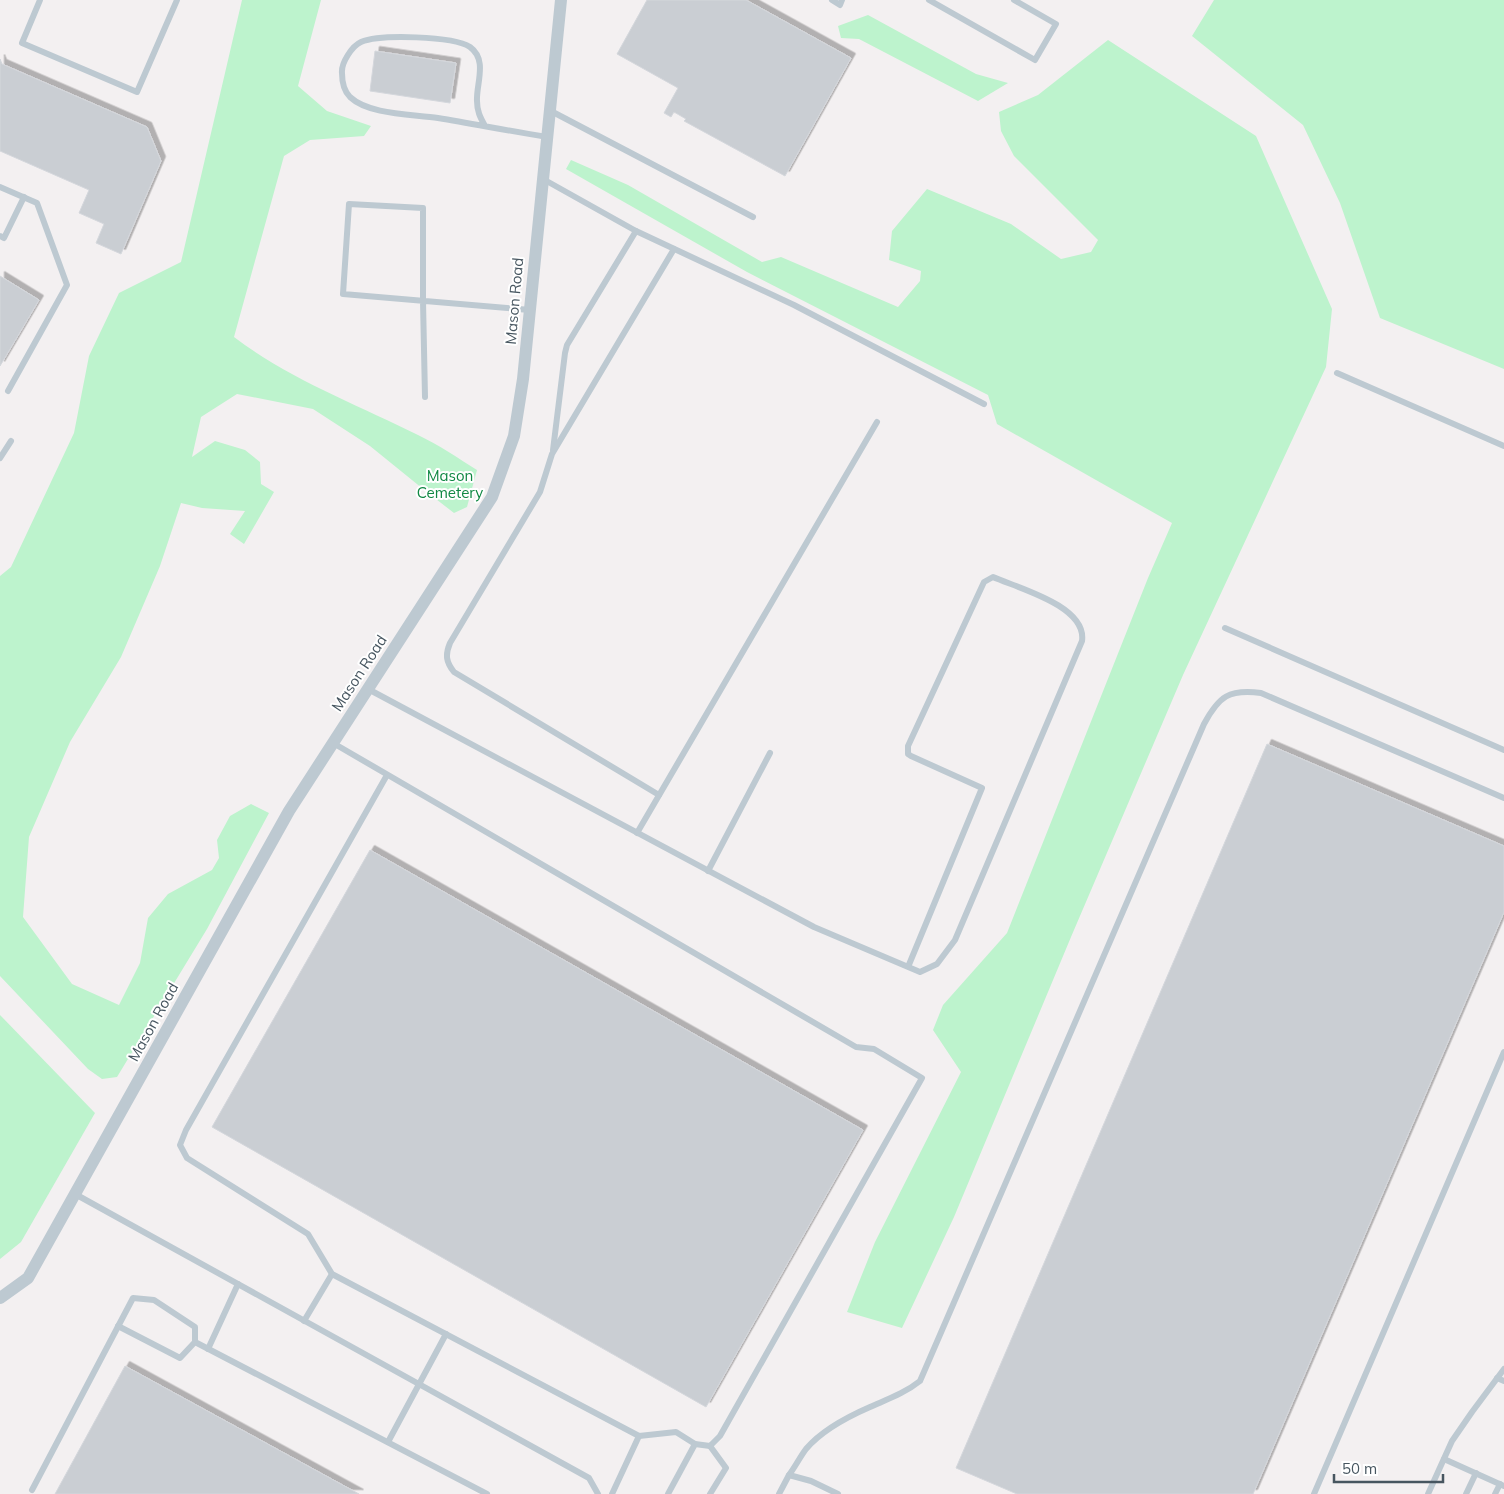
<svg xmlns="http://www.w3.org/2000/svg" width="1504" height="1494" viewBox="0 0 1504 1494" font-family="Mulish,sans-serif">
  <defs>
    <filter id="shadow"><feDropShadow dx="4.5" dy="-4.5" stdDeviation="0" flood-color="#0004"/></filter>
  </defs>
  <rect width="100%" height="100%" fill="#f3f0f1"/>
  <g fill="#bdf3cd">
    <path d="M242 0H321L298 86 327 111 371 126 364 136 310 140 284 156 234 337C289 379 356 404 418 435 439 445 458 458 477 470L467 507 454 513 432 496 428 495V493L370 446 313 409 237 394 201 417 192 457 215 441 245 450 260 462 261 484 274 492 244 544 230 534 245 511 202 508 181 503 160 566 121 657 70 742 29 837 23 917 72 984 119 1005 140 963 148 918 168 894 212 870 219 858 217 840 230 816 251 804 269 813 207 929 117 1077 102 1079 88 1069 0 976V576L11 567 74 433 89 356 119 293 181 262Z"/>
    <polygon points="1214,0 1504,0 1504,369 1380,318 1340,203 1303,125 1192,36"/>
    <polygon points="868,15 976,74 1008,83 978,101 859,39 841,38 838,26"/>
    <polygon points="1108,40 1256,136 1332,309 1326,367 1183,675 1071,937 954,1217 902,1328 847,1312 875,1242 961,1072 933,1030 943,1005 1007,933 1148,578 1172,523 997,424 988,395 747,272 566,169 571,160 628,185 762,262 781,257 898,307 920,281 921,271 889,260 892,231 927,189 1011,224 1061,259 1091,252 1098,240 1014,156 1001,131 999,112 1038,95"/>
    <polygon points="0,1015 95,1113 21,1242 0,1259"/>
  </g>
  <g fill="#caced3" stroke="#d4d7dc" filter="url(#shadow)">
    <polygon points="647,0 746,0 851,58 785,176 684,121 686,119 674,112 671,117 664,113 678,88 617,54"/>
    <polygon points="375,51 456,63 450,103 370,91"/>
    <polygon points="0,59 2,64 147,127 161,161 121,254 96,243 104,224 79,213 89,190 0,151"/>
    <polygon points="0,276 39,300 0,366"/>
    <polygon points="1267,744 1504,846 1504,912 1253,1494 1017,1494 956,1468"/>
    <polygon points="370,850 863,1130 706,1407 212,1127"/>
    <polygon points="125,1366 359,1494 55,1494"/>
  </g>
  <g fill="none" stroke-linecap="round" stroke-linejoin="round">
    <g stroke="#bdc9d1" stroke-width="6">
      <polyline points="40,0 22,43 137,92 177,0"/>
      <polyline points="832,0 840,5 842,0"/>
      <polyline points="929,0 1035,60 1056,24 1014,0"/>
      <polyline points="549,110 753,217"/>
      <path d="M485 126C480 117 477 111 477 101 476 84 488 60 470 47 453 36 380 34 361 42 352 46 341 63 342 73 342 81 344 91 350 97 369 115 413 114 438 118 474 124 510 131 547 137"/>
      <polyline points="543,179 636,231 794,305 984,404"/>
      <polyline points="0,187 37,203 67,285 8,391"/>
      <polyline points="0,236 4,238 24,197"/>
      <polyline points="1337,373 1504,446"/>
      <path d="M425 397 423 301V208L349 204 343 294C406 299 468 305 530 310"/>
      <polyline points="553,450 565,353 567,345 636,231"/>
      <polyline points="0,458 11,441"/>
      <polyline points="1225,628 1504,750"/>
      <path d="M368 689 814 927 920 972 937 964 955 940 1082 641C1087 606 1018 588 993 577L984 582 908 746V754L911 756 982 788 908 967"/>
      <polyline points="333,743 856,1047 874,1049 922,1078 720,1436 710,1446 695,1444 676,1432 639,1436 332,1274 308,1234 187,1158 180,1145 186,1130 387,775"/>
      <path d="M659 795 454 672C446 662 445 655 450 643L540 492 552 454 674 249"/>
      <polyline points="637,833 877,422"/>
      <polyline points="708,871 770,753"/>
      <polyline points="75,1194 589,1478 598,1494"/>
      <polyline points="304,1321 332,1274"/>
      <polyline points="118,1326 180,1358 195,1342"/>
      <polyline points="208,1349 238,1284"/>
      <polyline points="1497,1378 1504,1381"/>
      <polyline points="388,1442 446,1334"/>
      <polyline points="710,1446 726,1468 710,1494"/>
      <polyline points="1444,1459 1504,1486"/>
      <path d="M789 1475C795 1467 800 1457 806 1449 822 1430 847 1417 870 1407 888 1399 905 1393 920 1381L1204 724C1219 696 1229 689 1261 693L1504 798"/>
      <polyline points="32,1490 133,1298 154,1300 195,1327 195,1342 487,1494"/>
      <polyline points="612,1494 639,1436"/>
      <polyline points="668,1494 695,1444"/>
      <polyline points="779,1494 789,1475 811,1481 838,1494"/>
      <polyline points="1314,1494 1504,1052"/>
      <polyline points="1428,1494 1452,1441 1472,1412 1504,1369"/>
      <polyline points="1466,1494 1476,1473"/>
      <polyline points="1495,1494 1500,1484"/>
    </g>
    <polyline stroke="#bdc9d1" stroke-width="12" points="0,1298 28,1278 289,811 492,497 514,436 523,379 561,0"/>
  </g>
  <g text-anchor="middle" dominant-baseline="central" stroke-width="4" stroke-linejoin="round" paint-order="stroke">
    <g font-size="15" fill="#475660" stroke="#fff">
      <text transform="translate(514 301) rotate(-85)">Mason Road</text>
      <text transform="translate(359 673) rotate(-57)">Mason Road</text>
      <text transform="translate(153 1022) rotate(-61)">Mason Road</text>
    </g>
    <g font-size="15" fill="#108843" stroke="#fff">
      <text x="450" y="475">Mason<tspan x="450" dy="17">Cemetery</tspan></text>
    </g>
  </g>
  <path d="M1334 1474v8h109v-8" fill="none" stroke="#475660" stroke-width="2.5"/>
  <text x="1342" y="1474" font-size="15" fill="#475660" stroke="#ffffff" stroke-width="4" paint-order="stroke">50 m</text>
</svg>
